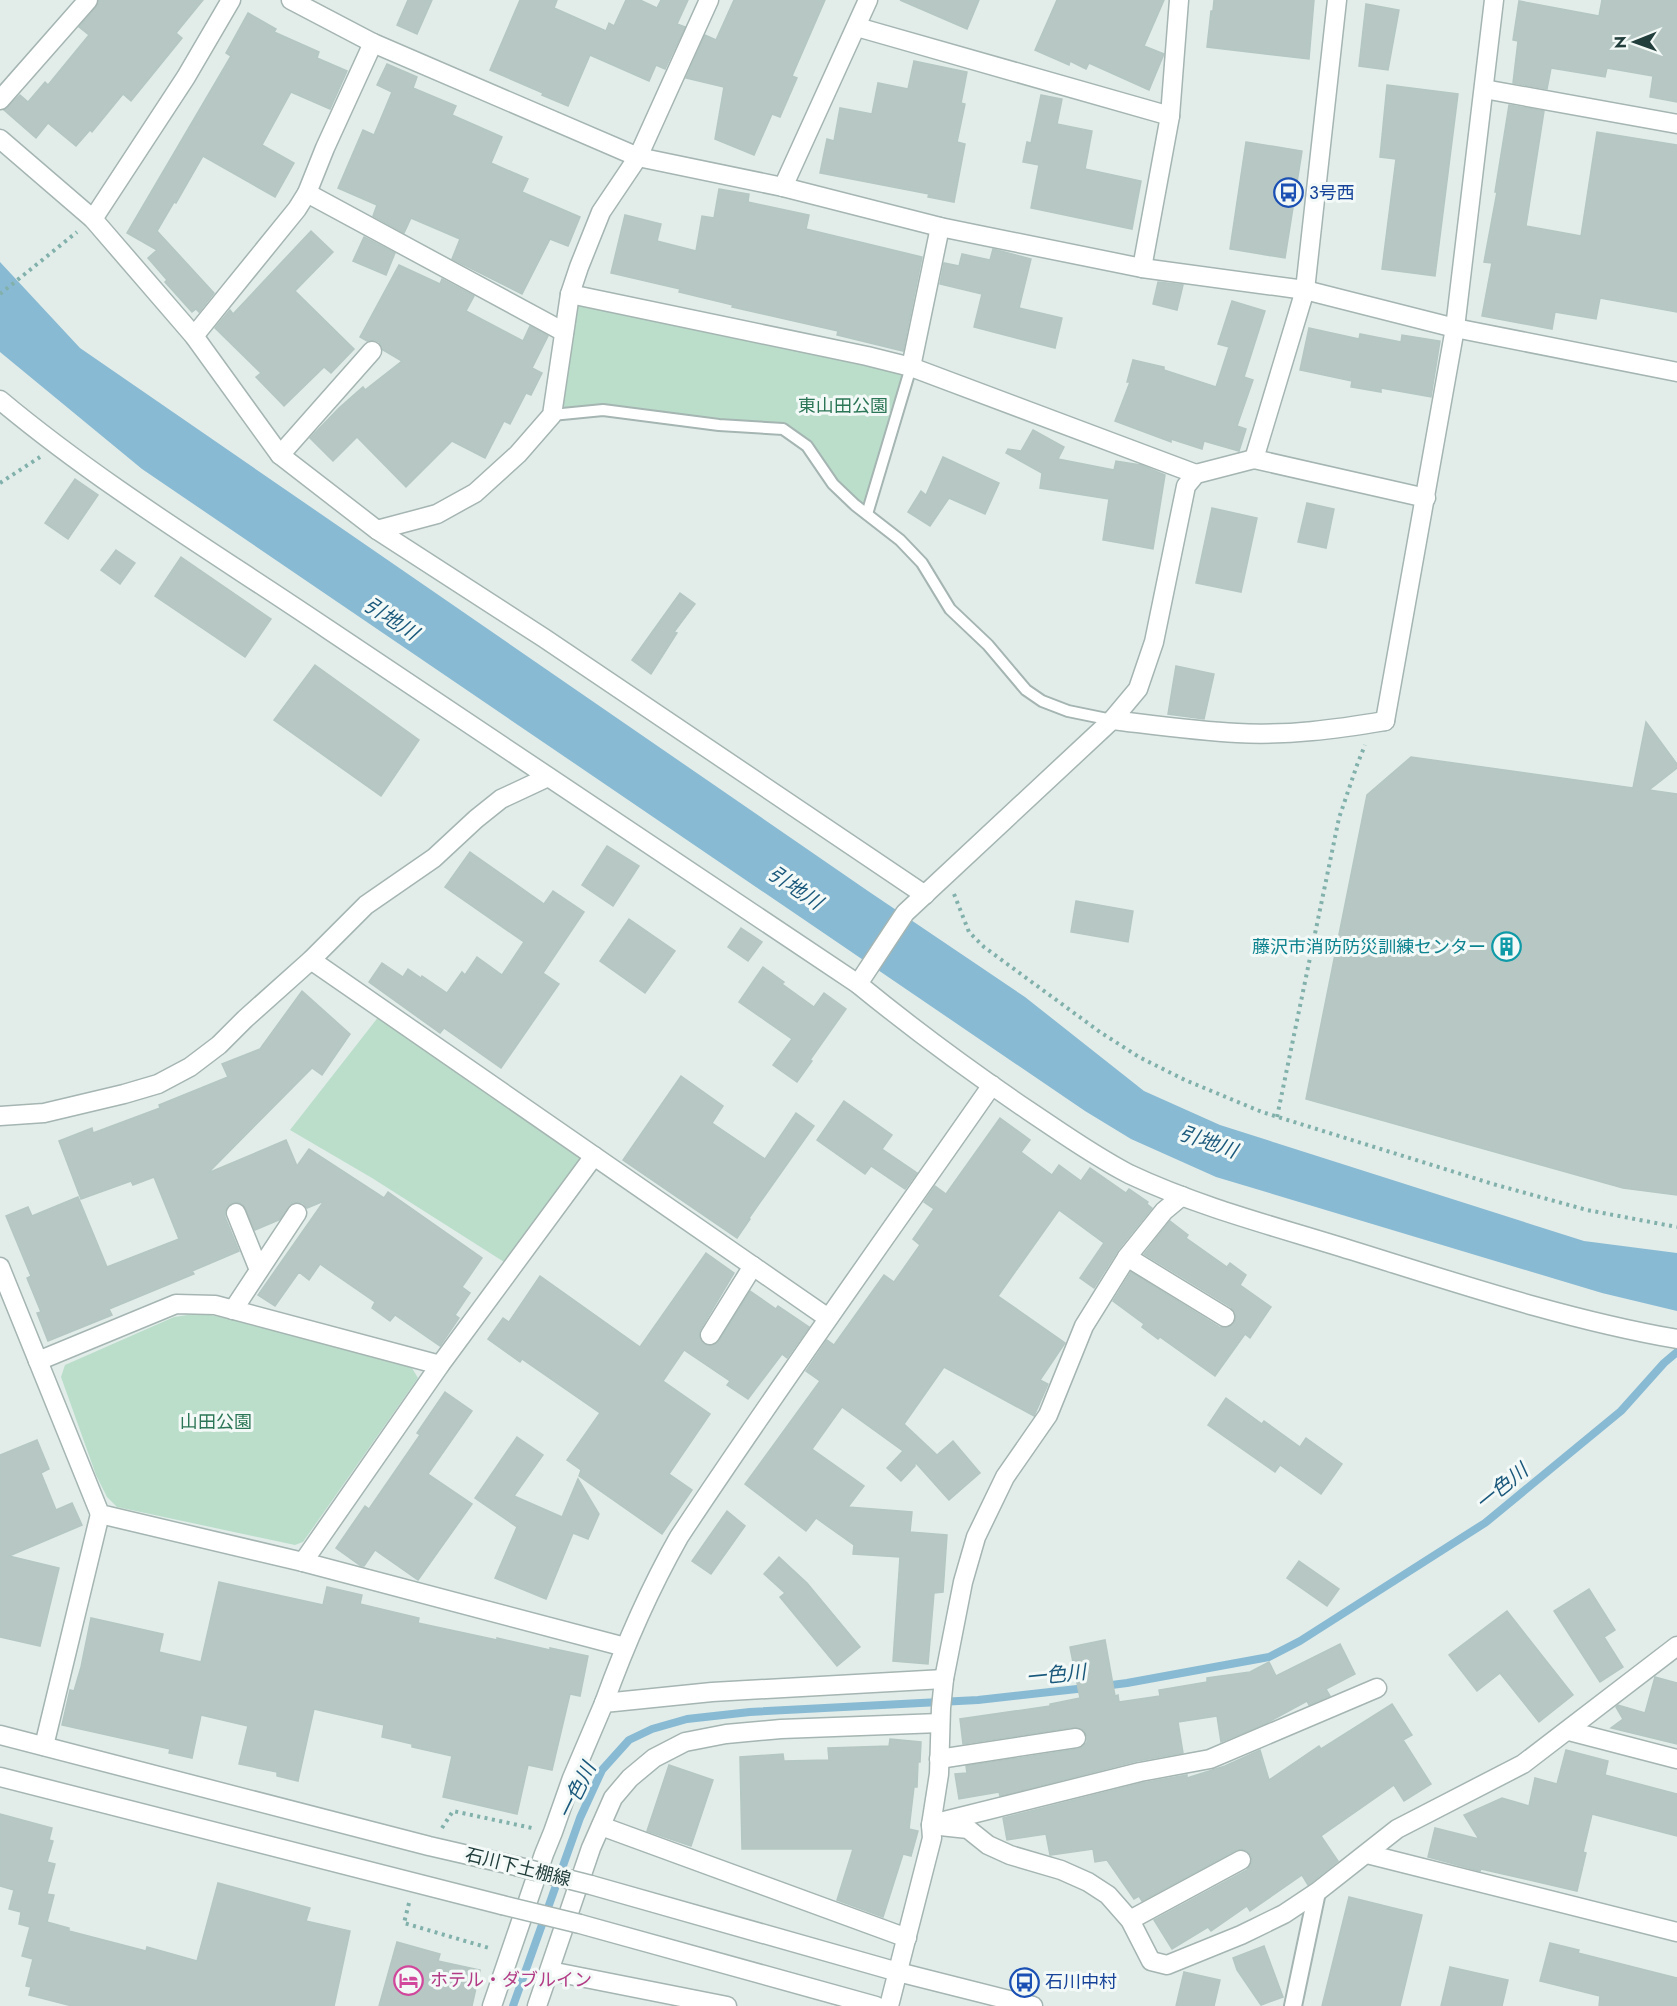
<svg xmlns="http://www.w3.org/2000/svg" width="1677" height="2006" viewBox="0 0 1677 2006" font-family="Jost,'Noto Sans JP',sans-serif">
  <rect width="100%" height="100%" fill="#e2edea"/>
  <g fill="#bbdecb">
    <polygon points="570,294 911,367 867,514 794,436 648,415 552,415"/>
    <polygon points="383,1011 594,1156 512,1267 372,1178 290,1130"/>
    <polygon points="201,1313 243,1322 412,1368 418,1378 303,1542 295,1545 117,1507 107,1497 96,1475 61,1377 65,1365 174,1317"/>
  </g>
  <polygon fill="#89bad3" points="0,262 80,348 868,891 1025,997 1144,1091 1220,1125 1584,1241 1677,1253 1677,1311 1602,1293 1216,1177 1131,1139 1085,1111 142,469 0,352"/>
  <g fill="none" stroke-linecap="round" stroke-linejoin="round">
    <g stroke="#89bad3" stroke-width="8">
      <polyline points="1104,1686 1127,1683 1269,1657 1300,1641 1485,1523 1621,1411 1664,1363 1677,1352"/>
      <polyline points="513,2006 580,1818 602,1770 629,1740 652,1729 687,1719 750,1712 978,1700 1086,1688"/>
    </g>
  </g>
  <g fill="#b7c8c4" stroke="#b5c7c2" stroke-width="1.5">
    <polygon points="99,0 203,0 176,33 182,38 131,101 123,94 92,132 90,130 76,146 48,123 36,138 4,110 20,95 28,102 45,82 48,85 89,35 79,27 96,7"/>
    <polygon points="408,0 432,0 417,34 397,25"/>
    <polygon points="520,0 557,0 554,8 606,31 609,23 614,26 626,0 640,0 657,8 661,0 688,0 677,24 685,27 665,69 656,65 649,81 590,55 568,106 542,95 543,93 490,70"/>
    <polygon points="734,0 825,0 792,76 797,78 780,117 772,114 754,155 715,139 724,87 686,78 705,35 716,40"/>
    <polygon points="900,0 979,0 967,29"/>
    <polygon points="1057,0 1164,0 1144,46 1164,54 1149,90 1089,63 1086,69 1070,61 1069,65 1035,50"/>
    <polygon points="1214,0 1314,0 1309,59 1207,47 1211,11 1213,11"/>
    <polygon points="1602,0 1677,0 1677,102 1650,97 1653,76 1607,68 1605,77 1551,68 1547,89 1513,83 1518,41 1513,40 1519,1 1599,16"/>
    <polygon points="1366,4 1399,10 1388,70 1359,66"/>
    <polygon points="248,13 276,29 274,32 319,52 317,58 347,71 330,109 291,92 262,145 294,163 275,197 203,156 176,203 174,202 157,231 214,293 199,312 196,309 192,312 165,282 167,280 148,258 157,250 127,233 231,56 226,53"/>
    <polygon points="914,61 967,72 961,103 965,104 957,142 965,144 954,202 928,197 929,194 820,173 827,139 834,141 840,108 872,114 878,83 908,89"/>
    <polygon points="387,64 417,77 413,88 456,106 452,115 502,137 491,163 528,179 522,192 580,217 568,246 550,239 522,294 452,259 460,239 411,218 404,233 373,216 377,205 338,188 363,130 374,135 392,92 377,85"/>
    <polygon points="1387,85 1458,94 1435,276 1382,269 1396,159 1380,157"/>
    <polygon points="1041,95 1062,99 1057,124 1092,131 1085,169 1141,181 1132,229 1031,208 1039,165 1023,162 1027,142 1031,143"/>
    <polygon points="1509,105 1544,111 1526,226 1581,236 1597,132 1677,145 1677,312 1600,298 1596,319 1555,312 1552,329 1482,316 1492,263 1484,262 1497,192 1495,192"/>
    <polygon points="1246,142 1302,151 1285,258 1230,249"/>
    <polygon points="719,189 749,194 748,202 809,215 806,229 922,257 903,351 837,335 838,331 732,307 733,305 679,292 680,289 611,273 625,215 661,224 657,241 696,251 702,216 714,218"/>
    <polygon points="311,231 333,252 295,291 354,349 331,373 324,367 284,406 256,377 261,373 215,328 230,310 233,314"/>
    <polygon points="364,237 395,253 386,275 353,261"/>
    <polygon points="993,249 1031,259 1019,308 1062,318 1055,348 974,327 982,294 940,284 944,263 959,266 962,254 990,260"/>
    <polygon points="399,265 440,284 442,279 474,296 466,311 523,341 530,326 548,336 532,368 542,373 531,395 526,393 510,424 504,421 485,458 452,441 406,487 357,437 333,461 310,438 339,408 363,387 365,390 402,361 383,350 379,342 374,340 367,341 360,337"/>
    <polygon points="1158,282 1183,285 1177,310 1153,304"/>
    <polygon points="1232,301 1265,311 1244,377 1253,380 1237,426 1246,429 1239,451 1204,441 1202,449 1171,439 1171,442 1115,421 1130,382 1127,382 1133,360 1164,367 1164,370 1216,387 1229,347 1218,344"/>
    <polygon points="1309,328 1359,339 1360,334 1401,342 1402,335 1440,341 1431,397 1381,388 1381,392 1351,387 1352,381 1300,370"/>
    <polygon points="1033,430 1064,447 1058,459 1114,470 1116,461 1141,465 1165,475 1153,549 1103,540 1109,499 1040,488 1042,473 1006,453 1008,449 1021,451"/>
    <polygon points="943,457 999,483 985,514 949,498 930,526 908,512 921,491 926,495"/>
    <polygon points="75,479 98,495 68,539 45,523"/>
    <polygon points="1307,503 1334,509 1326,548 1298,542"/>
    <polygon points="1212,508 1257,518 1241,592 1196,583"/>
    <polygon points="116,550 135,563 120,584 101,570"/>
    <polygon points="181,557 271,619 245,657 155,596"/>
    <polygon points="680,593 695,604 674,632 677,633 651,674 632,660"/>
    <polygon points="315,665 419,740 381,796 274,720"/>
    <polygon points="1176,666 1214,674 1204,719 1168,714"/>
    <polygon points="1646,722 1677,764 1677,768 1649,790 1677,794 1677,1195 1623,1188 1306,1099 1367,795 1411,757 1633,788"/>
    <polygon points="607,846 639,866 613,906 582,885"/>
    <polygon points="470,852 544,904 553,891 584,912 543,973 559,984 501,1068 444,1028 440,1033 369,982 382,963 403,977 408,969 421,978 422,976 447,993 462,972 465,975 477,957 502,975 524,942 445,887"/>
    <polygon points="1076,901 1133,911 1128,942 1071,932"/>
    <polygon points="629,919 675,951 645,993 600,961"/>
    <polygon points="741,928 762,942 748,961 728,947"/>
    <polygon points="763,967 784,982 782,984 814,1007 824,993 846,1009 810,1060 812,1061 797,1082 773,1065 792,1039 739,1002"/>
    <polygon points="302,991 350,1034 322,1075 312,1068 208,1173 286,1140 297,1166 309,1149 384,1198 388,1192 482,1258 462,1287 470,1293 455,1315 459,1318 440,1346 395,1315 390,1321 372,1308 375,1302 320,1264 309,1280 299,1272 275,1306 258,1295 324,1201 307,1208 303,1203 293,1203 279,1220 255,1230 243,1205 238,1202 231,1203 225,1211 225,1217 239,1251 192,1271 194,1274 109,1309 112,1315 48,1341 37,1313 41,1312 27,1278 31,1276 6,1216 28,1207 32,1216 78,1197 107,1267 179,1239 154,1177 133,1185 131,1181 81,1199 59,1141 92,1128 93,1133 160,1108 159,1105 228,1077 222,1064 260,1049"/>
    <polygon points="681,1076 723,1106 712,1123 765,1159 796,1113 814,1126 749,1218 750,1219 737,1238 623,1160"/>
    <polygon points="844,1101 892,1135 882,1149 917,1173 905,1189 871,1166 865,1174 817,1140"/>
    <polygon points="1000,1118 1030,1140 1021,1152 1052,1175 1059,1165 1081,1181 1090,1168 1126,1193 1129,1189 1148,1202 1147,1204 1152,1208 1118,1250 1094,1288 1080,1278 1104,1243 1059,1210 998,1296 1065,1343 1040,1380 1048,1384 1034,1416 944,1367 904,1424 937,1455 953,1441 980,1473 949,1500 915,1462 915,1466 901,1481 887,1468 903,1451 842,1407 812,1449 864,1486 848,1507 912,1512 910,1532 947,1535 943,1592 934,1593 928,1664 893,1661 900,1557 853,1554 854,1545 816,1518 806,1531 745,1484 820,1381 806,1371 827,1340 834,1345 884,1275 894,1282 920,1245 913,1239 934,1209 924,1202 935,1186 946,1194"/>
    <polygon points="1170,1221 1188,1235 1186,1238 1227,1267 1230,1263 1246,1275 1240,1285 1271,1307 1250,1338 1245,1334 1215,1376 1160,1337 1158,1339 1142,1327 1144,1324 1113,1301 1131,1272 1219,1327 1225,1328 1234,1323 1236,1317 1231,1307 1144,1254"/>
    <polygon points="706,1253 734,1273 700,1330 699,1335 704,1344 710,1346 719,1341 750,1291 776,1309 778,1306 809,1327 787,1358 782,1354 748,1399 727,1385 730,1381 684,1350 663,1381 710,1414 669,1474 692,1490 662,1534 579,1476 581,1470 567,1460 600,1413 522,1359 520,1362 488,1339 503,1318 509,1322 540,1276 640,1347"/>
    <polygon points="445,1392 472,1411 428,1474 472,1504 418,1580 375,1550 364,1566 361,1566 336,1548 365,1506 369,1509 420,1435 417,1433"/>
    <polygon points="1226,1398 1262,1424 1264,1421 1300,1447 1306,1438 1342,1464 1321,1494 1280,1465 1275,1472 1208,1425"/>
    <polygon points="517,1437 543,1455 514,1496 562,1517 578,1479 599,1514 588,1539 573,1533 546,1599 495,1578 517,1527 475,1498"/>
    <polygon points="37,1440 49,1469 41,1473 56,1510 72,1503 82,1525 9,1556 59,1568 40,1646 0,1637 0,1455"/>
    <polygon points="727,1511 745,1526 711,1574 692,1561"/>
    <polygon points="779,1557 807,1583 860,1647 837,1666 780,1597 785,1593 764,1574"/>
    <polygon points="1299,1561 1339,1589 1327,1606 1287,1578"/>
    <polygon points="219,1582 323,1605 327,1587 362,1595 360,1604 419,1618 418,1623 497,1640 497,1638 550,1650 550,1648 588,1656 580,1696 570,1694 552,1770 528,1765 517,1814 443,1797 452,1756 412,1747 412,1744 382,1737 384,1725 314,1709 298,1781 277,1776 277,1772 239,1764 248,1726 201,1715 192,1758 169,1753 170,1749 62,1725 70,1690 74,1691 81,1667 91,1618 163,1634 159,1652 201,1662"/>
    <polygon points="1589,1589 1615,1630 1604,1637 1623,1667 1600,1682 1554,1611"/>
    <polygon points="1507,1611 1573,1695 1539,1722 1500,1673 1477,1691 1449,1655"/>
    <polygon points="1105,1640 1115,1696 1118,1695 1119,1702 1160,1696 1159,1690 1207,1682 1207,1678 1250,1672 1269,1662 1276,1676 1340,1644 1355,1674 1326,1689 1330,1696 1309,1705 1307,1701 1265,1724 1221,1742 1217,1716 1178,1722 1183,1753 1137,1761 1000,1796 999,1792 959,1799 955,1774 967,1773 966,1766 1078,1749 1083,1746 1087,1742 1087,1736 1084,1731 1075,1727 963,1744 960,1719 1050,1706 1050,1704 1080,1698 1070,1647"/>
    <polygon points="1655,1677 1677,1683 1677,1744 1611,1728 1623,1719 1616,1707 1618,1705 1645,1713"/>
    <polygon points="1392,1704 1412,1735 1403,1740 1431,1784 1404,1801 1394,1785 1321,1836 1338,1861 1308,1885 1302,1875 1250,1911 1247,1906 1211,1931 1208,1927 1172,1949 1154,1920 1247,1870 1252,1861 1251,1855 1247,1851 1242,1849 1236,1850 1142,1901 1139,1896 1134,1899 1107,1860 1095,1862 1093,1849 1051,1855 1050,1855 1046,1834 1007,1840 1003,1818 1142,1783 1187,1775 1187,1778 1225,1766 1260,1750 1269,1780 1319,1746 1321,1749"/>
    <polygon points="890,1739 921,1742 920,1762 918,1762 917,1787 914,1787 909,1829 918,1831 911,1856 903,1854 883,1917 837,1900 853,1849 742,1849 740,1757 783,1754 784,1761 829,1760 828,1748 889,1746"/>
    <polygon points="1566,1750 1608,1761 1605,1775 1677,1794 1677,1836 1592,1814 1583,1852 1586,1853 1577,1891 1481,1869 1480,1871 1428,1857 1435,1828 1479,1839 1464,1815 1502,1798 1529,1806 1535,1778 1557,1784"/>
    <polygon points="669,1765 713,1780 691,1846 647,1831"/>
    <polygon points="0,1814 52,1828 49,1840 53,1841 47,1862 55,1864 47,1894 54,1895 47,1922 69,1928 69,1931 146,1951 147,1947 197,1961 218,1883 310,1908 306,1921 350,1931 334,2006 72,2006 29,1995 31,1987 26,1986 33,1959 22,1956 30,1927 19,1924 21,1912 9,1909 14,1890 0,1886"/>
    <polygon points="1349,1897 1422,1915 1400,2006 1322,2006"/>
    <polygon points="397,1942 440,1954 438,1961 480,1970 472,2006 379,2006"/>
    <polygon points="1550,1943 1579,1950 1578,1953 1677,1978 1677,2006 1599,2006 1600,1996 1540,1981"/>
    <polygon points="1264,1946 1283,1997 1261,2005 1237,1970 1233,1958"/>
    <polygon points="1450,1967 1508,1980 1502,2006 1441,2006"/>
    <polygon points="1184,1972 1220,1980 1214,2006 1176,2006"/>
  </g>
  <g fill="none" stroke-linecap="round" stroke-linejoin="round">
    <defs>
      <g id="service">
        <polyline points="552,415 603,410 719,425 783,429 807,446 833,484 855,505 900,540 922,563 950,609 988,645 1026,690 1042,701 1068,711 1112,720"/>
        <polyline points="867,514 911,367"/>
      </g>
      <polyline id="pedestrian" points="1293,2006 1317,1892"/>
      <g id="minor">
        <polyline points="291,0 373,43 638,157 783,187 940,227 984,236 1142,268 1305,290 1455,328 1677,372"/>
        <polyline points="857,27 1170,116"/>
        <polyline points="1484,89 1677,124"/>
        <polyline points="0,100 88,0"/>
        <polyline points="0,139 93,219 194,336 280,455 377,530 544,638 925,895"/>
        <polyline points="783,187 868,0"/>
        <polyline points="307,193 564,332"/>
        <polyline points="93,219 186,77 231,0"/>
        <polyline points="1142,268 1170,116 1179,0"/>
        <polyline points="570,294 867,356 911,367 1196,474"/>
        <polyline points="194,336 297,209 307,193 325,148 373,43"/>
        <polyline points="911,367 940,227"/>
        <path d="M0 400C103 486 218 555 329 630 505 748 681 866 858 984 913 1029 970 1071 1029 1111 1062 1133 1094 1156 1129 1174 1201 1208 1281 1228 1357 1252 1463 1285 1568 1320 1677 1339"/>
        <polyline points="280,455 372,351"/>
        <polyline points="1254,459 1305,290 1337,0"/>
        <polyline points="377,530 437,514 475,493 518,454 552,415 570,294 579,267 601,212 638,157 709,0"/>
        <path d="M1112 720C1154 725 1196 731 1237 733 1287 736 1337 729 1385 721"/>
        <polyline points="311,960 828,1318"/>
        <polyline points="858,984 905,913 1112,720 1138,689 1154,642 1186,486 1196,474 1254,459 1426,498"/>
        <polyline points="236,1213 259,1270"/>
        <polyline points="1127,1257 1225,1317"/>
        <polyline points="0,1267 100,1514 303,1562 625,1647"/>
        <polyline points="233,1310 297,1213"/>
        <polyline points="710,1335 753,1266"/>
        <polyline points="38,1361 176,1304 215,1305 440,1365"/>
        <polyline points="303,1562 440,1365 594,1156"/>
        <path d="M604 1703C625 1645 649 1590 679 1537 780 1384 887 1236 992 1085"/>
        <polyline points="1569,1731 1677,1759"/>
        <polyline points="44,1746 100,1514"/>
        <polyline points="939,1759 1076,1738"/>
        <polyline points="944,1821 1140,1772 1210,1759 1377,1688"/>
        <polyline points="931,1825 968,1829 988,1845 1010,1855 1061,1870 1088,1882 1108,1895 1130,1920 1151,1961 1167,1965 1241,1935 1284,1914 1317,1892 1397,1829 1523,1764 1677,1646"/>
        <polyline points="601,1826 907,1938"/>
        <polyline points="1367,1854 1677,1932"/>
        <polyline points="1130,1920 1241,1860"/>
        <polyline points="550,1971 727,2006"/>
        <polyline points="492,2006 544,1854 553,1832 572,1778 604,1703 712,1692 944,1679"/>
        <polyline points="537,2006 591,1848 613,1798 630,1778 654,1758 685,1742 726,1734 781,1729 940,1723"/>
        <polyline points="889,2006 932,1838 931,1825 939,1774 941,1708 944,1679 963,1582 976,1537 1005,1477 1048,1415 1084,1326 1127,1257 1164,1211 1182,1196"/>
      </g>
      <g id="tertiary">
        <polyline points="1385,721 1455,328 1494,0"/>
        <polyline points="0,1116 44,1113 124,1094 158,1084 190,1067 219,1045 245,1019 311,960 366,905 434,858 476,819 501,799 548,777"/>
        <polyline points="0,1735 429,1846 516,1866"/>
        <polyline points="0,1777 502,1905"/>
        <polyline points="591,1885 898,1972 1033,2006"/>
        <polyline points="580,1924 876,2006"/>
      </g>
    </defs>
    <use href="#service" stroke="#a5b5b2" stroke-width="14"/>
    <use href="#pedestrian" stroke="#a5b5b2" stroke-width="20"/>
    <use href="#minor" stroke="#a5b5b2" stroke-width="21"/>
    <use href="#tertiary" stroke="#a5b5b2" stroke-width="21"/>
    <g stroke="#82b1ab" stroke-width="4" stroke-dasharray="3 4.5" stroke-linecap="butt">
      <polyline points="0,294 77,232"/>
      <polyline points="0,483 40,457"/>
      <polyline points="954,894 969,932 984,947 1100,1032 1139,1057 1185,1080 1262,1112 1493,1184 1587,1210 1677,1227"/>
      <polyline points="1277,1117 1339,818 1357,765 1365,745"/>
      <polyline points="442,1828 453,1811 532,1828"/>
      <polyline points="409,1903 404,1923 489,1948"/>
    </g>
    <use href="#service" stroke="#fff" stroke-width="10"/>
    <use href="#pedestrian" stroke="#fff" stroke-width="16"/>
    <use href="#minor" stroke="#fff" stroke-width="18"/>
    <use href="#tertiary" stroke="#fff" stroke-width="18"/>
    <defs>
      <g id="tertiary-bridge">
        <polyline points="516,1866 591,1885"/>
        <polyline points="502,1905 580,1924"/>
      </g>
    </defs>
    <use href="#tertiary-bridge" stroke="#a5b5b2" stroke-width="21" stroke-linecap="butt"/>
    <use href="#tertiary-bridge" stroke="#fff" stroke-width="18"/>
  </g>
  <defs>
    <symbol id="bus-ring" viewBox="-11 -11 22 22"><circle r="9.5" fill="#f3f9f7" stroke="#1a4fb4" stroke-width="1.5"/><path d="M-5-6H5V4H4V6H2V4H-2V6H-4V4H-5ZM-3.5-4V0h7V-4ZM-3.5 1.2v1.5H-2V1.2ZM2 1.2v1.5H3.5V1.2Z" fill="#1a4fb4"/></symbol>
    <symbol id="building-ring" viewBox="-11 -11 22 22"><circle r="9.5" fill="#f3f9f7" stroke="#0f9aa8" stroke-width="1.5"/><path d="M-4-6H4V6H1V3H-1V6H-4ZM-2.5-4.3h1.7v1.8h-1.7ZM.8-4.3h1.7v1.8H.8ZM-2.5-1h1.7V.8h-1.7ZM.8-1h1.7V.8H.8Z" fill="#0f9aa8"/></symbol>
    <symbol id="hotel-ring" viewBox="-11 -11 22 22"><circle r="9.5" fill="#f3f9f7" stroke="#d1479c" stroke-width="1.5"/><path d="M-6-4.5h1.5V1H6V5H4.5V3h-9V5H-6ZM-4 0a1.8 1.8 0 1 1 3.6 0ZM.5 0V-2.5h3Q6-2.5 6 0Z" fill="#d1479c"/></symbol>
  </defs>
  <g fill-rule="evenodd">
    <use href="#bus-ring" x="1272" y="176" width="33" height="33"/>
    <use href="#building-ring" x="1490" y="930" width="33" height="33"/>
    <use href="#hotel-ring" x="392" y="1964" width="33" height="33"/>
    <use href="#bus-ring" x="1008" y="1966" width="33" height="33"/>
  </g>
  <g text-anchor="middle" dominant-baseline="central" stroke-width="6" stroke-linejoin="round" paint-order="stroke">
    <g font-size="18" fill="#164399" stroke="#f3f9f7" text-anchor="start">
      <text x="1309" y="193">3号西</text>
      <text x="1045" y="1982">石川中村</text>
    </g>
    <g font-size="18" fill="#2b7656" stroke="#f3f9f7">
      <text x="843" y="406">東山田公園</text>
      <text x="216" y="1422">山田公園</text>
    </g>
    <g font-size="18" fill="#0d838f" stroke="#f3f9f7" text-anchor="end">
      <text x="1486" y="947">藤沢市消防防災訓練センター</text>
    </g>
    <g font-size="18" fill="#223e3c" stroke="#f3f9f7">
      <text transform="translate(518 1867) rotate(14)">石川下土棚線</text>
    </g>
    <g font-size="18" fill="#b23c85" stroke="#f3f9f7" text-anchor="start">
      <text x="430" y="1980">ホテル・ダブルイン</text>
    </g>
    <g font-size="20" font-style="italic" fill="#1a597c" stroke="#f3f9f7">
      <text transform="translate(391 619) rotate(33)">引地川</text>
      <text transform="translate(795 888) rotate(34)">引地川</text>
      <text transform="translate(1208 1142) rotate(19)">引地川</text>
      <text transform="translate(1502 1487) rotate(-39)">一色川</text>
      <text transform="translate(1056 1675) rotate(-6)">一色川</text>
      <text transform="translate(577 1791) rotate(-64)">一色川</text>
    </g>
  </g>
  <g transform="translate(1635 42) rotate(269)" stroke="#f3f9f7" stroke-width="4.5" paint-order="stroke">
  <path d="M0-4.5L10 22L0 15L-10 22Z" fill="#223e3c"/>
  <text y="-9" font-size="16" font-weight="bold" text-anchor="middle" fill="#223e3c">N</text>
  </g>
</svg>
